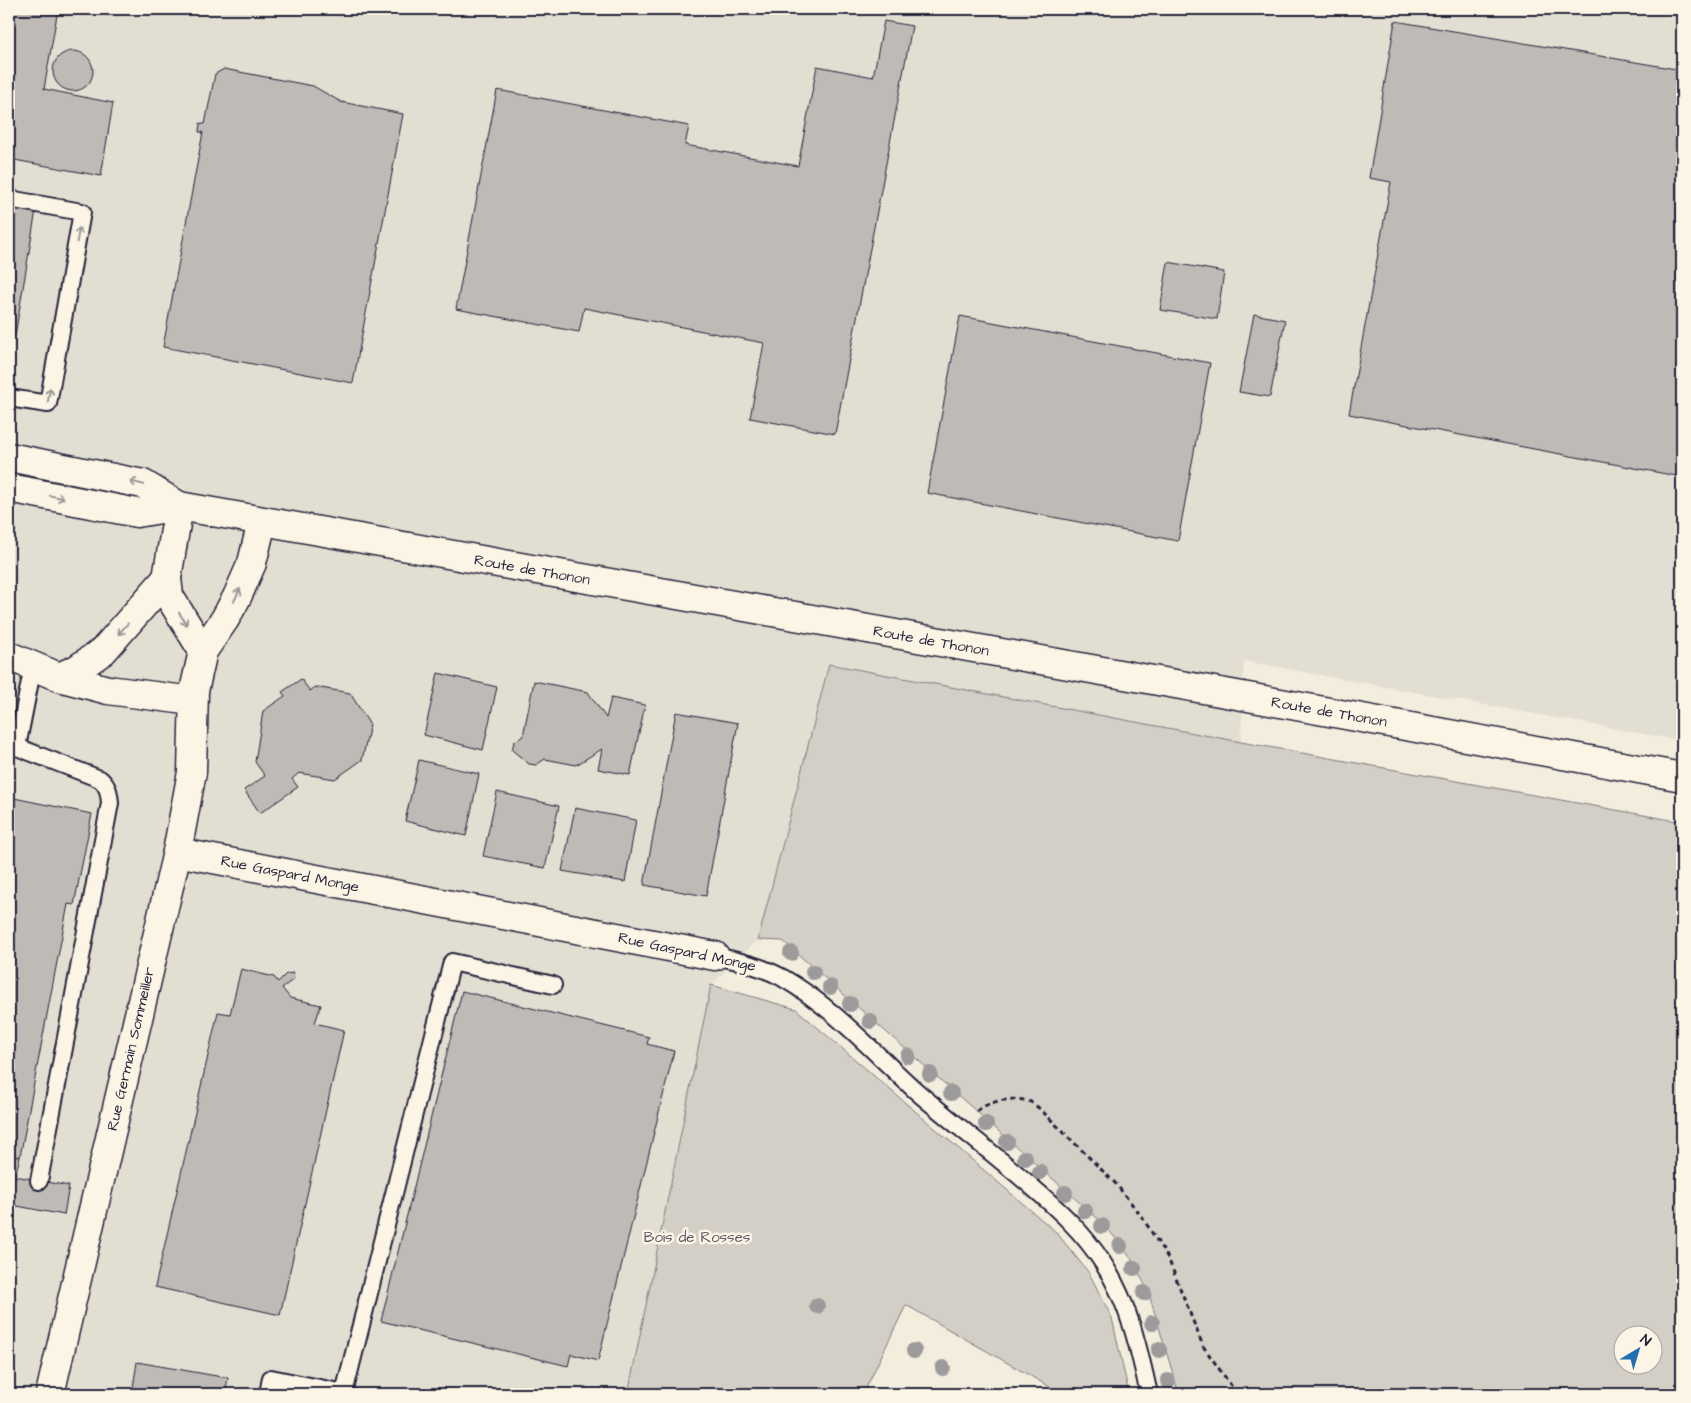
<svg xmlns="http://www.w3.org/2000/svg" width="1691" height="1403" viewBox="0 0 1691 1403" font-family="'Architects Daughter',sans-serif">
  <rect width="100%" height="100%" fill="#f3edde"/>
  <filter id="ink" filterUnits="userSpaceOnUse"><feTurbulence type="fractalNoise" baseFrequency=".02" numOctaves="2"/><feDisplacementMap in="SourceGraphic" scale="10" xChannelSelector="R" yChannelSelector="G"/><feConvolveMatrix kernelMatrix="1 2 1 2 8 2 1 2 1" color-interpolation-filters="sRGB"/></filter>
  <g filter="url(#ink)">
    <polygon fill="#e3ded2" points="9,9 1682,9 1682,741 1244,661 1241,742 829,664 758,940 711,985 628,1394 9,1394"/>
    <g fill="#d4cfc6" stroke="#7b7880" fill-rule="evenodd">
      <path d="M829 664 1241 742 1682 822V1394H1179L1148 1291 1133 1261 1105 1225 783 941 758 940ZM1624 1336H1654V1366H1624Z"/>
      <polygon points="711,985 796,1009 1056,1232 1089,1273 1112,1318 1129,1394 1062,1394 906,1305 864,1392 867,1394 628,1394"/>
    </g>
    <g fill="#bfbab6" stroke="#22223b">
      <polygon points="9,9 58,9 44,89 113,103 101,176 9,159"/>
      <polygon points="884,21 912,26 835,434 750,418 764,343 584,308 579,332 456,309 497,90 689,126 685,145 798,166 817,66 873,77"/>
      <polygon points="1395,21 1682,70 1682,477 1349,414 1391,182 1369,178"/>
      <circle cx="73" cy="71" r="20"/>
      <polygon points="224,69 313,86 341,102 403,114 353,383 163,347 203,132 199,132 200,123 205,124 215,74"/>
      <polygon points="9,204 36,210 15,336 9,335"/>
      <polygon points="1168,262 1224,272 1217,319 1160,310"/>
      <polygon points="1254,314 1285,320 1270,397 1239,392"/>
      <polygon points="960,316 1210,363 1178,541 927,493"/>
      <polygon points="438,673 497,687 483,750 424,735"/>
      <polygon points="301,679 310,691 315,687 350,693 370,725 362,760 335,779 299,773 292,779 298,787 260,813 244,790 265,776 255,762 263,711 285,696 282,692"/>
      <polygon points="534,681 588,692 606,718 611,698 645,705 630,775 598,769 602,749 576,765 545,759 536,765 529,764 512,750 514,742 523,736"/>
      <polygon points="676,712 738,723 706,896 644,885"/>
      <polygon points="419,760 479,774 466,836 405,821"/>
      <polygon points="497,792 559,806 545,868 483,856"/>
      <polygon points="9,797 92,814 74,905 68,904 20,1157 9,1155"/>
      <polygon points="575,808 636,820 625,882 562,871"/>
      <polygon points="241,969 274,977 278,982 286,974 293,973 294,979 282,988 290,998 321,1005 315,1023 344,1030 280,1315 155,1287 218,1012 230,1014"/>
      <polygon points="462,991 649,1037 647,1044 674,1051 598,1361 571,1354 568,1366 381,1321"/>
      <polygon points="9,1155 20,1157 15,1176 69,1186 64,1215 12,1205 9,1221"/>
      <polygon points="9,1329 14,1330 9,1357"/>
      <polygon points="137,1362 228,1378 225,1394 132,1394"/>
    </g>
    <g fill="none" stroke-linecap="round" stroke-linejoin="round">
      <defs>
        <g id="lane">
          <polyline points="9,199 82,212 48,404 9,398"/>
          <path d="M33 666 17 747 100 779C108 786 109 792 110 803L39 1181"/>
          <path d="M715 956C739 961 761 966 783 978 833 1007 872 1051 915 1090 953 1123 993 1153 1031 1186 1058 1209 1084 1233 1103 1263 1129 1303 1139 1349 1149 1394"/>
          <polyline points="268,1394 271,1378 344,1393 452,962 553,985"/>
        </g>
        <g id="street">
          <polyline points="179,506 167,578 169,596 203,651"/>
          <polyline points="9,656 59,677 108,690 193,701"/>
          <polyline points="59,677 77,669 103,651 167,578"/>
          <polyline points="177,852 715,956"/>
          <polyline points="50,1394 177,852 192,772 194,691 203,651 225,619 237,597 252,563 262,522"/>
        </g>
        <g id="primary">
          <polyline points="9,457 143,484 179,506"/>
          <polyline points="9,488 137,513 179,506 1248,697 1682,777"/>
        </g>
      </defs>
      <use href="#lane" stroke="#22223b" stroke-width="20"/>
      <use href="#street" stroke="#22223b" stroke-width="31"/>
      <use href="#primary" stroke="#22223b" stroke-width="31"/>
      <path stroke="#22223b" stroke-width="3" stroke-dasharray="5 4" stroke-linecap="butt" d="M977 1111C989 1100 1016 1096 1031 1102 1034 1104 1037 1107 1040 1109L1116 1184 1142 1217 1168 1258 1203 1346 1237 1394"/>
      <use href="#lane" stroke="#fcf5e5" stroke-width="16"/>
      <use href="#street" stroke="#fcf5e5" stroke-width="28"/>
      <use href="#primary" stroke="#fcf5e5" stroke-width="28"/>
    </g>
    <g fill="#9d9a9b">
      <circle cx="791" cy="953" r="8"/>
      <circle cx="813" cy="972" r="8"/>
      <circle cx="830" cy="987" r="8"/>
      <circle cx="850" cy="1004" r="8"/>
      <circle cx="870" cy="1021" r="8"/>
      <circle cx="908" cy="1056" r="8"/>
      <circle cx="930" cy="1074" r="8"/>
      <circle cx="951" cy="1093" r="8"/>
      <circle cx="986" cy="1124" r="8"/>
      <circle cx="1007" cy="1142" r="8"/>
      <circle cx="1025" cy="1158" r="8"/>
      <circle cx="1040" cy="1172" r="8"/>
      <circle cx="1065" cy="1193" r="8"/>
      <circle cx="1085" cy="1211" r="8"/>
      <circle cx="1102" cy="1226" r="8"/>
      <circle cx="1120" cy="1246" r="8"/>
      <circle cx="1134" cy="1268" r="8"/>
      <circle cx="1144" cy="1293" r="8"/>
      <circle cx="817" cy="1306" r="8"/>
      <circle cx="1152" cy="1323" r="8"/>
      <circle cx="1159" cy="1350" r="8"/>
      <circle cx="914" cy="1351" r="8"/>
      <circle cx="943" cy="1368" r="8"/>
      <circle cx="1168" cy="1381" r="8"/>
    </g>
    <defs><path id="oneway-shaft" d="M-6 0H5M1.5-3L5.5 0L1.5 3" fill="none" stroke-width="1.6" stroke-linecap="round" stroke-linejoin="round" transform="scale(1.25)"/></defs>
    <g stroke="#9a9698">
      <use href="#oneway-shaft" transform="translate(78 235) rotate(-80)"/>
      <use href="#oneway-shaft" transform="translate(49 395) rotate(-80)"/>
      <use href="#oneway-shaft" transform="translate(137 483) rotate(-166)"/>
      <use href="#oneway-shaft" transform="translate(57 497) rotate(11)"/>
      <use href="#oneway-shaft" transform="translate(237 595) rotate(-65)"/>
      <use href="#oneway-shaft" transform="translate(183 619) rotate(58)"/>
      <use href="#oneway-shaft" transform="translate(123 629) rotate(131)"/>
    </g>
  </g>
  <g text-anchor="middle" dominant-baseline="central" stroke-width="5" stroke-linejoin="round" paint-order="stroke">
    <g font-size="15" fill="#22223b" stroke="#fcf5e5">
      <text transform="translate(532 570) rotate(10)">Route de Thonon</text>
      <text transform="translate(931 641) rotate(10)">Route de Thonon</text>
      <text transform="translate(1329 712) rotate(10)">Route de Thonon</text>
      <text transform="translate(290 874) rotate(11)">Rue Gaspard Monge</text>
      <text transform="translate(687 952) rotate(12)">Rue Gaspard Monge</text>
      <text transform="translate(131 1049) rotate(-77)">Rue Germain Sommeiller</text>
    </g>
    <g font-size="15" fill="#575665" stroke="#fcf5e5">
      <text x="697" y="1237">Bois de Rosses</text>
    </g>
  </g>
  <rect width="1691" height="1403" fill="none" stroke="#fcf5e5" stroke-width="30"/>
  <rect x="15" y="15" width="1661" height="1373" fill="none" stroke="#22223b" stroke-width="2" filter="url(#ink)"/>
  <g transform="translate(1638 1350) rotate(38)"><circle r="24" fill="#fcf5e5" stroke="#a5a1a1"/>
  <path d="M0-4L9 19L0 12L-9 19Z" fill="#1f6fb2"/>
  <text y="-8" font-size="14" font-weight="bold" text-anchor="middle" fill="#22223b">N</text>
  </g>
</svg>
